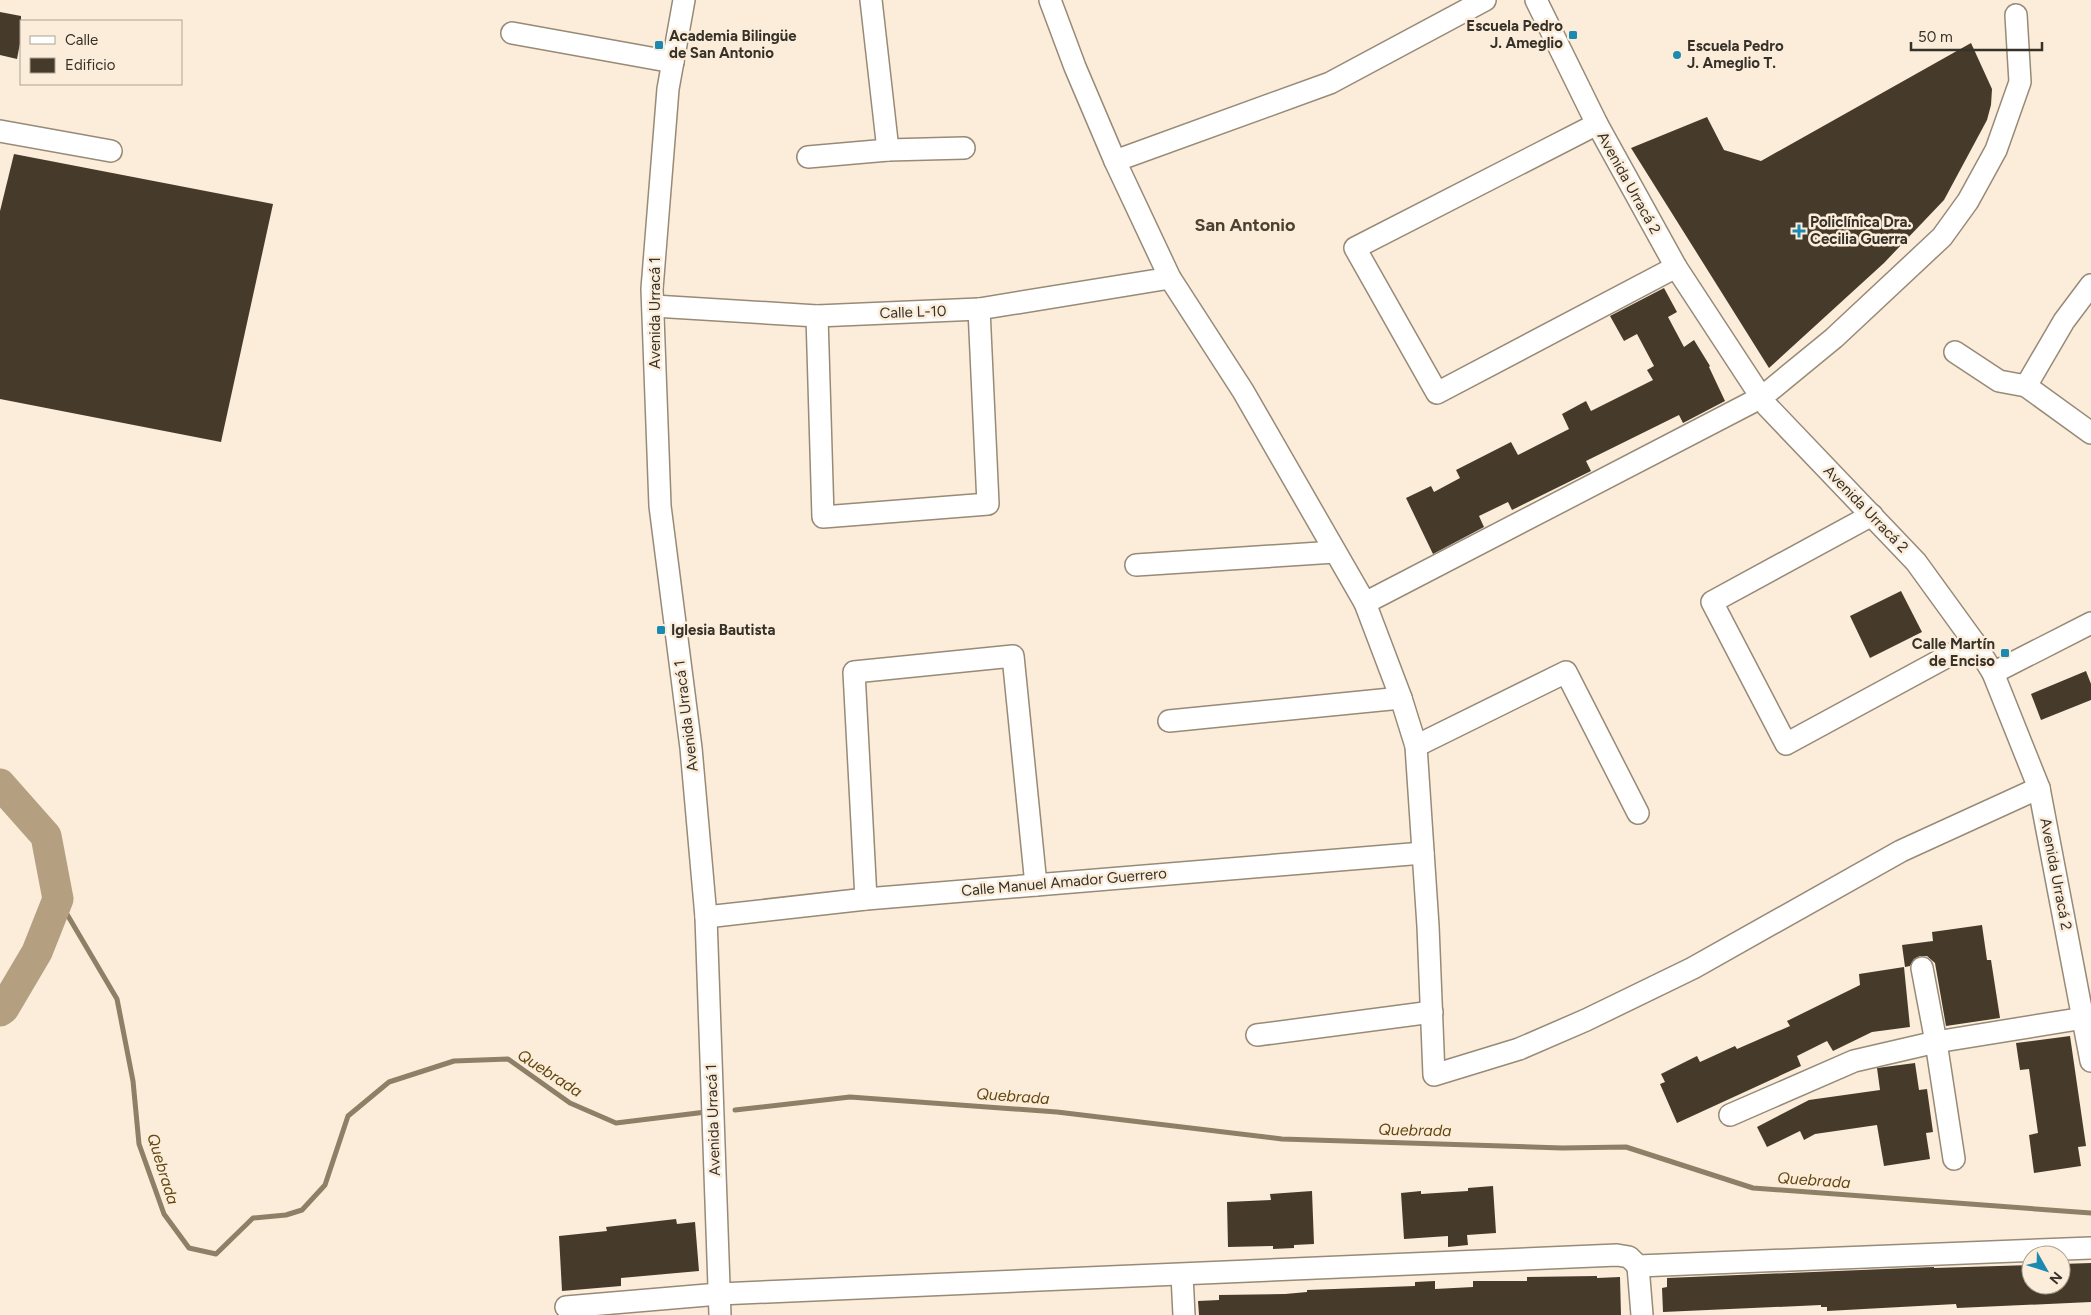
<svg xmlns="http://www.w3.org/2000/svg" width="2091" height="1315" viewBox="0 0 2091 1315" font-family="Figtree,sans-serif">
  <rect width="100%" height="100%" fill="#fbedd9"/>
  <g fill="none" stroke-linecap="round" stroke-linejoin="round">
    <g stroke="#8e7f67" stroke-width="5">
      <polyline points="58,899 117,999 133,1081 139,1144 164,1214 189,1248 216,1254 253,1218 286,1215 302,1210 325,1185 348,1116 389,1082 454,1061 508,1059 570,1103 616,1123 706,1112"/>
      <polyline points="735,1110 850,1097 1057,1112 1282,1139 1562,1148 1626,1147 1753,1188 2091,1213"/>
    </g>
    <polyline stroke="#b4a081" stroke-width="31" points="0,784 46,836 58,899 37,952 4,1008 0,1011"/>
  </g>
  <g fill="#463b2a">
    <polygon points="0,12 21,16 21,38 17,59 0,55"/>
    <polygon points="1971,43 1992,89 1991,105 1987,120 1944,200 1884,263 1769,368 1631,148 1707,117 1724,150 1761,161"/>
    <polygon points="14,154 273,204 221,442 0,399 0,211"/>
    <polygon points="1664,288 1677,312 1668,317 1684,347 1694,340 1710,366 1709,367 1725,401 1683,423 1679,415 1586,461 1591,471 1512,510 1508,502 1479,516 1484,527 1433,554 1406,498 1431,486 1434,492 1460,478 1456,470 1511,442 1518,455 1569,429 1562,414 1586,401 1591,411 1653,380 1647,370 1654,366 1637,334 1624,341 1610,316"/>
    <polygon points="1901,591 1922,632 1870,658 1850,616"/>
    <polygon points="2086,671 2091,684 2091,700 2041,720 2031,694"/>
    <polygon points="1982,925 1987,960 1991,960 2000,1018 1946,1026 1935,963 1927,956 1920,956 1914,959 1910,966 1905,967 1902,945 1933,941 1932,932"/>
    <polygon points="1904,967 1910,1027 1872,1032 1833,1051 1827,1041 1797,1056 1801,1066 1677,1123 1660,1084 1665,1082 1661,1074 1697,1056 1700,1062 1735,1046 1737,1049 1790,1026 1787,1021 1860,985 1859,974"/>
    <polygon points="2070,1036 2086,1146 2078,1147 2081,1166 2034,1173 2029,1135 2038,1133 2029,1069 2020,1070 2016,1043"/>
    <polygon points="1915,1063 1919,1090 1927,1089 1933,1132 1926,1133 1930,1159 1884,1166 1877,1125 1815,1134 1804,1140 1800,1131 1767,1147 1757,1127 1809,1100 1880,1090 1877,1068"/>
    <polygon points="1493,1186 1496,1233 1467,1235 1468,1245 1448,1247 1448,1236 1404,1239 1401,1193 1421,1191 1421,1194 1468,1191 1468,1188"/>
    <polygon points="1312,1191 1314,1244 1294,1245 1294,1248 1273,1249 1273,1246 1228,1247 1227,1202 1271,1200 1270,1194"/>
    <polygon points="676,1219 677,1224 695,1222 699,1271 621,1278 621,1286 562,1291 559,1236 607,1231 606,1227"/>
    <polygon points="2091,1263 2091,1302 1957,1308 1956,1304 1827,1311 1827,1307 1821,1307 1821,1305 1663,1312 1662,1288 1667,1287 1667,1278 1934,1267 1934,1268 2031,1265 2031,1285 2061,1285 2061,1264"/>
    <polygon points="1597,1276 1597,1278 1620,1277 1621,1315 1199,1315 1198,1301 1219,1300 1219,1295 1285,1294 1307,1292 1307,1290 1415,1286 1415,1282 1435,1281 1435,1289 1473,1287 1473,1281 1527,1281 1527,1277"/>
  </g>
  <g fill="none" stroke-linecap="round" stroke-linejoin="round">
    <defs>
      <g id="minor">
        <polyline points="684,0 668,89 652,289 660,506 691,748 706,917 720,1315"/>
        <polyline points="871,0 888,150"/>
        <polyline points="1050,0 1075,67 1115,161 1170,278 1243,391 1365,603 1401,698 1416,746 1428,926 1434,1075 1519,1049 1586,1020 1693,968 1901,851 2039,788"/>
        <polyline points="1536,0 1597,124 1676,267 1767,406 1916,562 1974,642 1993,673 2039,788 2091,1061"/>
        <polyline points="512,33 673,62"/>
        <polyline points="1597,124 1355,248 1437,393 1676,267"/>
        <polyline points="0,131 111,151"/>
        <polyline points="808,157 888,150 964,148"/>
        <polyline points="1115,161 1330,83 1485,0"/>
        <polyline points="654,306 817,316 979,309 1170,278"/>
        <polyline points="817,316 823,517 988,504 979,309"/>
        <polyline points="1955,352 1999,381 2026,386 2091,433"/>
        <polyline points="2026,386 2064,321 2091,285"/>
        <polyline points="1872,515 1712,602 1786,744 1974,642"/>
        <polyline points="1136,565 1335,552"/>
        <polyline points="1365,603 1762,397 1834,338 1942,237 1968,201 1996,150 2020,82 2016,15"/>
        <polyline points="1993,673 2091,623"/>
        <polyline points="1169,721 1401,698"/>
        <polyline points="1416,746 1566,672 1638,813"/>
        <polyline points="866,899 854,672 1013,656 1036,885"/>
        <polyline points="706,917 866,899 1423,853"/>
        <polyline points="1922,968 1936,1042 1954,1159"/>
        <polyline points="1257,1035 1432,1012"/>
        <polyline points="1730,1115 1854,1061 1936,1042 2084,1018"/>
        <polyline points="1638,1266 2091,1248"/>
        <polyline points="1638,1266 1642,1315"/>
        <polyline points="1182,1275 1184,1315"/>
        <polyline points="566,1307 719,1294 1617,1255 1629,1257 1638,1266"/>
      </g>
    </defs>
    <use href="#minor" stroke="#978a77" stroke-width="24"/>
    <use href="#minor" stroke="#fff" stroke-width="21"/>
  </g>
  <g fill="#1c8ab0" stroke="#fbedd9" stroke-width="2">
    <rect x="1568" y="30" width="10" height="10" rx="2.5"/>
    <rect x="654" y="40" width="10" height="10" rx="2.5"/>
    <circle cx="1677" cy="55" r="5"/>
    <path d="M1796.5 223.5h5v5h5v5h-5v5h-5v-5h-5v-5h5z"/>
    <rect x="656" y="625" width="10" height="10" rx="2.5"/>
    <rect x="2000" y="648" width="10" height="10" rx="2.5"/>
  </g>
  <g text-anchor="middle" dominant-baseline="central" stroke-width="5" stroke-linejoin="round" paint-order="stroke">
    <g font-size="15" font-weight="bold" fill="#363129" stroke="#fbedd9" text-anchor="start">
      <text x="1563" y="26" text-anchor="end">Escuela Pedro<tspan x="1563" dy="17">J. Ameglio</tspan></text>
      <text x="669" y="36">Academia Bilingüe<tspan x="669" dy="17">de San Antonio</tspan></text>
      <text x="1687" y="46">Escuela Pedro<tspan x="1687" dy="17">J. Ameglio T.</tspan></text>
      <text x="1810" y="222">Policlínica Dra.<tspan x="1810" dy="17">Cecilia Guerra</tspan></text>
      <text x="671" y="630">Iglesia Bautista</text>
      <text x="1995" y="644" text-anchor="end">Calle Martín<tspan x="1995" dy="17">de Enciso</tspan></text>
    </g>
    <g font-size="15" fill="#363129" stroke="#fbedd9">
      <text transform="translate(1629 183) rotate(61)">Avenida Urracá 2</text>
      <text transform="translate(913 312) rotate(-2)">Calle L-10</text>
      <text transform="translate(655 313) rotate(-90)">Avenida Urracá 1</text>
      <text transform="translate(1866 509) rotate(46)">Avenida Urracá 2</text>
      <text transform="translate(686 716) rotate(-97)">Avenida Urracá 1</text>
      <text transform="translate(2056 874) rotate(79)">Avenida Urracá 2</text>
      <text transform="translate(1064 882) rotate(-5)">Calle Manuel Amador Guerrero</text>
      <text transform="translate(713 1120) rotate(-92)">Avenida Urracá 1</text>
    </g>
    <g font-size="16" font-style="italic" fill="#654711" stroke="#fbedd9">
      <text transform="translate(550 1073) rotate(33)">Quebrada</text>
      <text transform="translate(1013 1096) rotate(4)">Quebrada</text>
      <text transform="translate(1415 1130) rotate(1)">Quebrada</text>
      <text transform="translate(163 1169) rotate(73)">Quebrada</text>
      <text transform="translate(1814 1180) rotate(4)">Quebrada</text>
    </g>
    <g font-size="18" font-weight="bold" fill="#4c4130" stroke="#fbedd9">
      <text x="1245" y="225">San Antonio</text>
    </g>
  </g>
  <rect x="20" y="20" width="162" height="65" fill="#fbedd9" stroke="#aca293"/>
  <rect x="30" y="36" width="25" height="8" fill="#ffffff" stroke="#aca293"/>
  <text x="65" y="45" font-size="15" fill="#363129">Calle</text>
  <rect x="30" y="58" width="25" height="15" fill="#463b2a" stroke="#aca293"/>
  <text x="65" y="70" font-size="15" fill="#363129">Edificio</text>
  <g transform="translate(2046 1270) rotate(129)"><circle r="24" fill="#fbedd9" stroke="#aca293"/>
  <path d="M0-4L9 19L0 12L-9 19Z" fill="#1c8ab0"/>
  <text y="-8" font-size="14" font-weight="bold" text-anchor="middle" fill="#363129">N</text>
  </g>
  <path d="M1911 42v8h131v-8" fill="none" stroke="#363129" stroke-width="2.5"/>
  <text x="1918" y="42" font-size="15" fill="#363129" stroke="#fbedd9" stroke-width="4" paint-order="stroke">50 m</text>
</svg>
